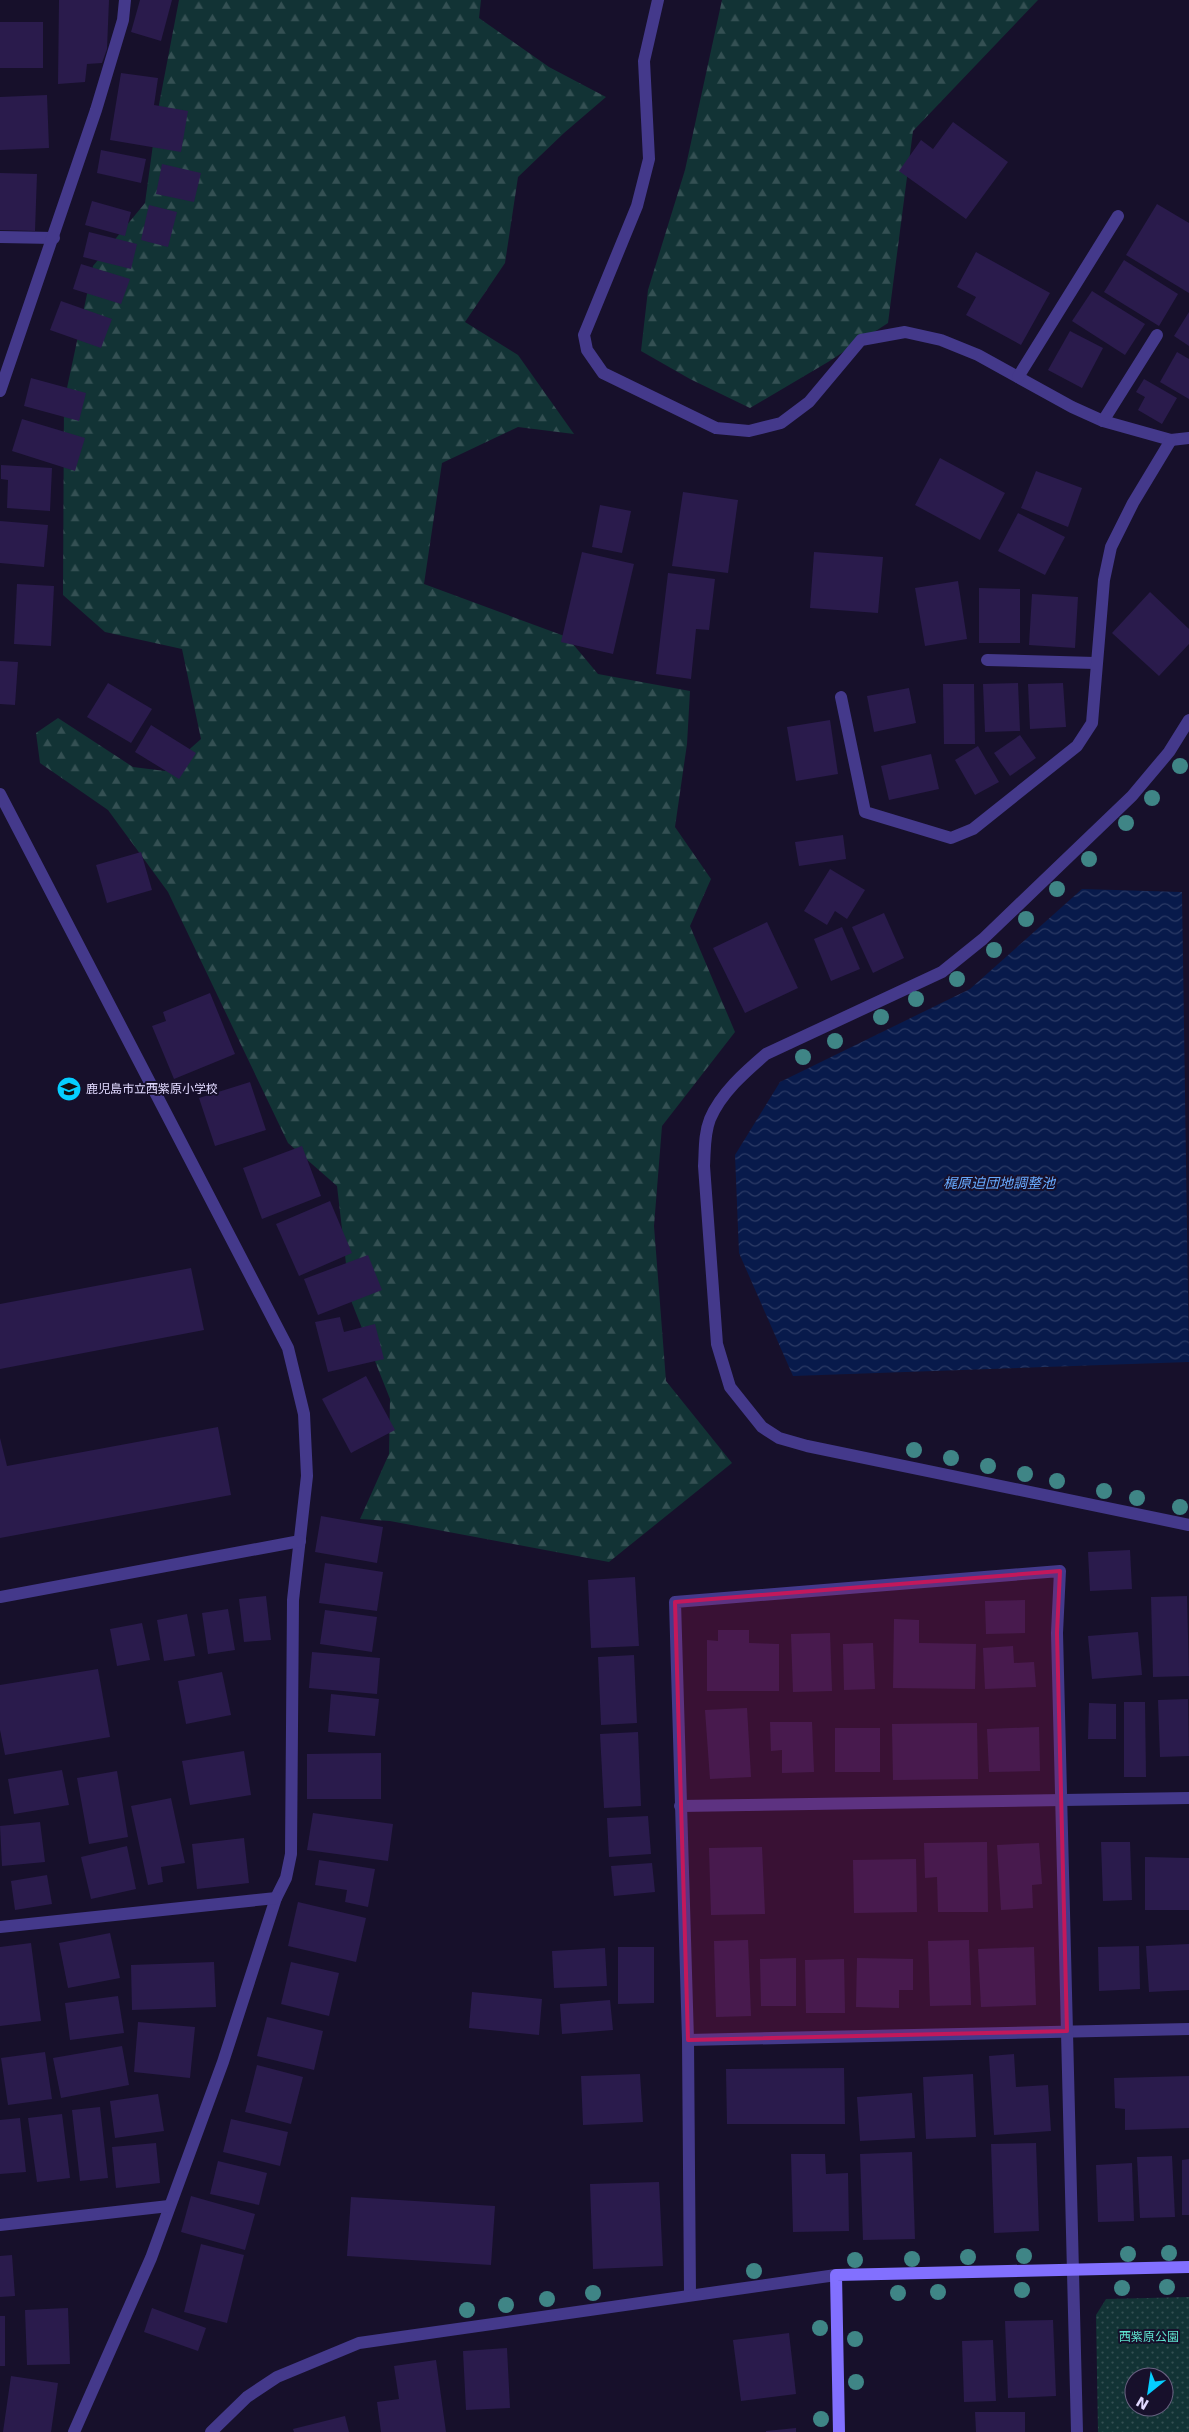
<svg xmlns="http://www.w3.org/2000/svg" width="1189" height="2432" viewBox="0 0 1189 2432" font-family="'DejaVu Sans','Noto Sans JP',sans-serif">
  <defs>
    <pattern id="forest-firs" width="22" height="20" patternUnits="userSpaceOnUse" patternTransform="scale(1.25)"><rect width="22" height="20" fill="#123335"/><path d="M5 1l3.5 6h-7zM16 11l3.5 6h-7z" fill="#345053"/></pattern>
    <pattern id="park-dots" width="8" height="8" patternUnits="userSpaceOnUse" patternTransform="scale(1.25)"><rect width="8" height="8" fill="#123335"/><path d="M2 2h.1M6 6h.1" fill="none" stroke="#345053" stroke-width="1.8" stroke-linecap="round"/></pattern>
    <pattern id="water-waves" width="16" height="10" patternUnits="userSpaceOnUse" patternTransform="scale(1.25)"><rect width="16" height="10" fill="#081a4b"/><path d="M0 5q4-4 8 0t8 0" fill="none" stroke="#2c3b66"/></pattern>
  </defs>
  <rect width="100%" height="100%" fill="#17102b"/>
  <g fill="url(#forest-firs)">
    <polygon points="179,0 481,0 479,18 549,67 606,97 564,133 518,177 505,263 465,322 518,355 574,434 518,427 442,463 424,584 567,637 598,674 690,691 687,744 675,827 711,879 690,926 735,1032 662,1126 654,1226 666,1381 732,1463 609,1562 390,1521 360,1519 389,1454 390,1399 350,1298 337,1186 288,1143 168,892 108,810 40,763 36,733 58,718 133,767 165,771 201,739 182,649 105,632 63,595 64,402 93,266 145,203 157,115"/>
    <polygon points="722,0 1038,0 913,131 888,323 828,362 750,408 690,379 641,351 648,290 685,170"/>
  </g>
  <path fill="url(#park-dots)" fill-rule="evenodd" d="M1189 2297V2432H1098L1096 2315 1106 2299ZM1134 2377H1164V2407H1134Z"/>
  <polygon fill="url(#water-waves)" points="1082,889 1182,892 1189,1362 793,1376 739,1253 735,1155 780,1082 970,989"/>
  <g fill="#2a1b4c">
    <polygon points="59,0 109,0 107,49 102,63 87,64 85,82 58,84"/>
    <polygon points="140,0 172,0 161,41 131,32"/>
    <rect x="0" y="22" width="43" height="46"/>
    <polygon points="121,73 158,78 154,105 188,111 181,152 110,140"/>
    <polygon points="47,95 49,148 0,150 0,97"/>
    <polygon points="953,122 1008,162 966,219 899,171 921,140 933,149"/>
    <polygon points="101,150 146,159 141,183 97,173"/>
    <polygon points="162,164 201,173 194,202 156,194"/>
    <polygon points="0,173 37,174 35,231 0,230"/>
    <polygon points="92,201 131,212 125,236 85,225"/>
    <polygon points="1157,204 1189,223 1189,293 1126,255"/>
    <polygon points="149,205 177,212 168,247 141,240"/>
    <polygon points="89,232 137,244 131,269 83,257"/>
    <polygon points="976,252 1050,293 1021,345 966,315 976,297 957,287"/>
    <polygon points="1124,260 1178,294 1159,326 1104,292"/>
    <polygon points="81,264 130,279 121,304 73,289"/>
    <polygon points="1092,291 1145,324 1125,355 1072,321"/>
    <polygon points="61,301 112,319 101,348 50,330"/>
    <polygon points="1189,312 1189,346 1174,336"/>
    <polygon points="1070,331 1103,348 1082,388 1048,370"/>
    <polygon points="1177,352 1189,359 1189,399 1160,382"/>
    <polygon points="31,378 86,393 79,421 24,406"/>
    <polygon points="1144,379 1177,398 1162,424 1138,410 1145,397 1136,392"/>
    <polygon points="22,419 85,438 75,471 12,451"/>
    <polygon points="940,458 1005,493 980,540 915,505"/>
    <polygon points="1,465 52,468 50,511 7,508 8,480 1,479"/>
    <polygon points="1036,471 1082,488 1068,527 1021,508"/>
    <polygon points="683,492 738,500 728,573 672,566"/>
    <polygon points="600,505 631,511 622,553 592,547"/>
    <polygon points="1018,513 1065,537 1045,575 998,551"/>
    <polygon points="0,521 48,525 44,567 0,563"/>
    <polygon points="582,552 634,564 613,654 561,642"/>
    <polygon points="814,552 883,557 878,613 810,608"/>
    <polygon points="668,573 715,579 709,630 696,629 691,679 656,674"/>
    <polygon points="958,581 967,639 925,646 915,588"/>
    <polygon points="17,584 54,586 51,646 14,644"/>
    <polygon points="979,588 1020,589 1020,643 979,643"/>
    <polygon points="1150,592 1189,629 1189,644 1159,676 1112,633"/>
    <polygon points="1032,594 1078,597 1075,648 1029,645"/>
    <polygon points="0,661 18,662 15,705 0,704"/>
    <polygon points="108,683 152,709 131,743 87,717"/>
    <polygon points="1018,683 1020,731 985,732 983,684"/>
    <polygon points="1063,683 1066,727 1030,729 1028,684"/>
    <polygon points="943,684 974,684 975,744 944,744"/>
    <polygon points="909,688 916,723 874,732 867,696"/>
    <polygon points="830,720 838,774 796,781 787,727"/>
    <polygon points="151,725 196,753 179,779 135,752"/>
    <polygon points="1020,735 1036,758 1010,776 994,753"/>
    <polygon points="978,746 999,782 975,795 955,760"/>
    <polygon points="931,754 939,789 889,800 881,766"/>
    <polygon points="843,835 846,859 799,866 795,842"/>
    <polygon points="141,852 152,890 107,903 96,865"/>
    <polygon points="830,869 865,890 847,919 835,911 827,925 804,911"/>
    <polygon points="884,913 904,958 873,973 852,927"/>
    <polygon points="767,922 798,988 745,1013 713,948"/>
    <polygon points="842,927 860,969 831,981 814,939"/>
    <polygon points="210,993 235,1054 174,1079 152,1026 166,1021 163,1012"/>
    <polygon points="250,1082 266,1130 215,1146 199,1098"/>
    <polygon points="302,1146 321,1196 262,1219 243,1168"/>
    <polygon points="330,1201 352,1253 299,1276 276,1224"/>
    <polygon points="368,1255 382,1290 318,1315 304,1279"/>
    <polygon points="191,1268 204,1330 0,1369 0,1304"/>
    <polygon points="340,1317 344,1332 375,1324 384,1359 328,1372 315,1322"/>
    <polygon points="366,1376 395,1430 351,1453 322,1399"/>
    <polygon points="218,1427 231,1495 0,1538 0,1438 7,1466"/>
    <polygon points="321,1516 383,1527 377,1563 315,1552"/>
    <polygon points="1130,1550 1132,1589 1090,1591 1088,1552"/>
    <polygon points="325,1563 383,1572 377,1611 319,1603"/>
    <polygon points="635,1577 639,1646 591,1648 588,1580"/>
    <polygon points="266,1596 271,1640 244,1642 239,1599"/>
    <polygon points="1187,1596 1189,1676 1153,1677 1151,1597"/>
    <polygon points="1025,1600 1025,1633 986,1634 985,1601"/>
    <polygon points="228,1609 235,1650 208,1654 202,1613"/>
    <polygon points="325,1610 377,1617 372,1652 320,1644"/>
    <polygon points="187,1614 195,1656 164,1661 157,1620"/>
    <polygon points="894,1619 919,1620 919,1643 976,1644 975,1689 893,1688"/>
    <polygon points="142,1623 150,1660 117,1666 110,1629"/>
    <polygon points="718,1630 749,1630 749,1643 779,1644 779,1691 707,1691 707,1640 718,1641"/>
    <polygon points="1138,1632 1142,1675 1092,1679 1088,1636"/>
    <polygon points="830,1633 832,1691 793,1692 791,1634"/>
    <polygon points="873,1643 875,1689 844,1690 843,1644"/>
    <polygon points="1013,1646 1014,1663 1034,1662 1036,1687 985,1689 983,1648"/>
    <polygon points="312,1652 380,1658 377,1694 309,1688"/>
    <polygon points="634,1655 637,1723 601,1725 598,1657"/>
    <polygon points="98,1669 110,1737 5,1755 0,1730 0,1685"/>
    <polygon points="222,1672 231,1715 186,1724 178,1681"/>
    <polygon points="331,1694 379,1699 375,1736 328,1732"/>
    <polygon points="1188,1699 1189,1756 1160,1757 1158,1700"/>
    <polygon points="1124,1702 1145,1702 1146,1777 1124,1777"/>
    <polygon points="1089,1703 1116,1704 1116,1739 1088,1739"/>
    <polygon points="747,1708 751,1777 710,1779 705,1710"/>
    <polygon points="770,1722 812,1722 814,1772 782,1773 782,1750 771,1751"/>
    <polygon points="977,1723 978,1779 893,1780 892,1724"/>
    <polygon points="1039,1727 1040,1771 989,1772 987,1729"/>
    <rect x="835" y="1728" width="45" height="44"/>
    <polygon points="638,1732 641,1806 604,1808 600,1734"/>
    <polygon points="244,1751 251,1795 190,1805 182,1761"/>
    <polygon points="381,1753 381,1799 307,1799 307,1754"/>
    <polygon points="62,1770 69,1805 14,1814 8,1779"/>
    <polygon points="117,1771 128,1837 89,1844 77,1778"/>
    <polygon points="171,1798 185,1863 161,1867 163,1882 148,1885 131,1806"/>
    <polygon points="313,1813 393,1824 388,1861 307,1850"/>
    <polygon points="648,1816 651,1854 609,1857 607,1818"/>
    <polygon points="40,1822 45,1862 2,1866 0,1826"/>
    <polygon points="244,1838 249,1883 197,1889 192,1844"/>
    <polygon points="987,1842 988,1912 938,1912 937,1877 925,1878 924,1843"/>
    <polygon points="1101,1842 1130,1842 1132,1900 1103,1901"/>
    <polygon points="1039,1843 1042,1884 1032,1885 1033,1908 1001,1910 997,1845"/>
    <polygon points="127,1846 136,1889 91,1899 81,1857"/>
    <polygon points="762,1847 765,1914 711,1915 709,1848"/>
    <polygon points="1145,1857 1189,1858 1189,1910 1145,1910"/>
    <polygon points="916,1859 917,1912 854,1913 853,1860"/>
    <polygon points="319,1860 375,1869 368,1907 345,1902 347,1890 315,1885"/>
    <polygon points="652,1863 655,1892 614,1896 611,1866"/>
    <polygon points="47,1875 52,1904 15,1910 11,1881"/>
    <polygon points="298,1902 366,1918 356,1962 288,1946"/>
    <polygon points="110,1933 120,1978 68,1988 59,1943"/>
    <polygon points="748,1940 751,2016 716,2017 714,1941"/>
    <polygon points="969,1940 971,2005 930,2006 928,1941"/>
    <polygon points="31,1943 41,2021 0,2026 0,1947"/>
    <polygon points="1189,1944 1189,1990 1149,1992 1146,1946"/>
    <polygon points="1139,1946 1140,1989 1099,1991 1098,1947"/>
    <polygon points="618,1947 654,1947 654,2003 618,2004"/>
    <polygon points="1034,1947 1036,2005 981,2007 978,1949"/>
    <polygon points="605,1948 607,1986 554,1988 552,1951"/>
    <polygon points="796,1958 796,2006 761,2006 760,1959"/>
    <polygon points="857,1958 913,1959 913,1990 899,1990 899,2008 856,2007"/>
    <polygon points="844,1959 845,2013 806,2013 805,1960"/>
    <polygon points="214,1962 216,2007 132,2010 131,1965"/>
    <polygon points="291,1962 339,1973 329,2016 281,2004"/>
    <polygon points="472,1992 542,1999 539,2035 469,2028"/>
    <polygon points="118,1996 124,2033 70,2040 65,2003"/>
    <polygon points="610,2000 613,2030 562,2034 560,2004"/>
    <polygon points="267,2017 323,2031 314,2070 257,2056"/>
    <polygon points="138,2022 195,2027 190,2078 134,2072"/>
    <polygon points="122,2046 129,2085 61,2098 53,2058"/>
    <polygon points="45,2052 52,2099 8,2105 1,2058"/>
    <polygon points="1014,2054 1016,2087 1048,2085 1051,2131 994,2135 989,2056"/>
    <polygon points="257,2065 303,2077 291,2124 245,2112"/>
    <polygon points="844,2068 845,2124 727,2124 726,2069"/>
    <polygon points="640,2074 643,2122 583,2125 581,2076"/>
    <polygon points="973,2074 976,2137 926,2139 923,2077"/>
    <polygon points="1189,2076 1189,2128 1125,2130 1125,2109 1115,2108 1114,2078"/>
    <polygon points="912,2093 915,2138 860,2141 857,2097"/>
    <polygon points="158,2094 164,2131 115,2138 110,2101"/>
    <polygon points="100,2107 108,2178 80,2181 72,2110"/>
    <polygon points="62,2114 70,2178 37,2182 28,2118"/>
    <polygon points="20,2118 26,2172 0,2174 0,2120"/>
    <polygon points="231,2119 288,2132 280,2166 223,2152"/>
    <polygon points="156,2143 160,2183 116,2188 112,2147"/>
    <polygon points="1036,2143 1039,2231 994,2233 991,2144"/>
    <polygon points="912,2152 915,2239 863,2240 860,2154"/>
    <polygon points="791,2154 825,2154 826,2174 848,2173 849,2231 793,2232"/>
    <polygon points="1172,2156 1175,2217 1140,2218 1137,2157"/>
    <polygon points="1189,2159 1189,2215 1182,2215 1182,2160"/>
    <polygon points="218,2161 267,2173 259,2205 210,2194"/>
    <polygon points="1132,2163 1134,2221 1098,2222 1096,2165"/>
    <polygon points="659,2182 663,2266 593,2269 590,2184"/>
    <polygon points="191,2196 255,2214 245,2250 181,2232"/>
    <polygon points="351,2197 495,2206 491,2265 347,2256"/>
    <polygon points="201,2244 244,2255 227,2323 184,2312"/>
    <polygon points="12,2255 15,2296 0,2297 0,2256"/>
    <polygon points="68,2308 70,2364 27,2365 25,2310"/>
    <polygon points="152,2308 206,2328 198,2351 144,2332"/>
    <rect x="0" y="2316" width="5" height="50"/>
    <polygon points="1053,2320 1056,2396 1008,2398 1005,2321"/>
    <polygon points="789,2333 796,2394 741,2401 733,2340"/>
    <polygon points="993,2340 996,2401 964,2402 962,2341"/>
    <polygon points="507,2348 510,2408 466,2410 463,2351"/>
    <polygon points="436,2360 446,2432 381,2432 377,2402 399,2399 394,2366"/>
    <polygon points="11,2376 58,2383 51,2432 3,2432"/>
    <polygon points="975,2412 1025,2412 1025,2432 976,2432"/>
    <polygon points="345,2416 349,2432 294,2432 293,2429"/>
    <polygon points="796,2428 796,2432 766,2432 766,2431"/>
  </g>
  <g fill="none" stroke-linecap="round" stroke-linejoin="round">
    <g stroke="#44398b" stroke-width="12">
      <polyline points="658,0 644,61 649,159 637,206 584,335 587,350 603,373 716,428 749,431 781,423 809,402 861,340 905,332 941,340 978,355 1072,407 1103,421 1171,440 1189,438"/>
      <polyline points="0,237 54,238"/>
      <polyline points="1018,377 1118,216"/>
      <polyline points="0,391 96,110 123,20 125,0"/>
      <polyline points="1103,421 1157,335"/>
      <polyline points="987,660 1095,663"/>
      <polyline points="841,697 865,812 951,838 973,829 1077,746 1092,723 1104,580 1111,547 1133,503 1171,440"/>
      <path d="M1189 720 1169 752 1132 796 983 939 942 972 766 1054C745 1072 721 1093 710 1119 704 1134 705 1150 704 1166L717 1344 730 1387 762 1427 779 1438 807 1446 1189 1525"/>
      <polyline points="0,794 288,1348 304,1414 307,1476 293,1600 291,1854 286,1878 276,1898 223,2062 151,2258 74,2432"/>
      <polyline points="0,1597 300,1541"/>
      <polyline points="680,1806 1189,1798"/>
      <polyline points="0,1927 276,1898"/>
      <polyline points="688,2040 1189,2029"/>
      <polyline points="0,2225 169,2206"/>
      <polyline points="690,2295 688,2040 675,1602 1060,1571 1057,1633 1077,2432"/>
      <polyline points="211,2432 247,2397 277,2377 359,2343 836,2275"/>
    </g>
    <polyline stroke="#8270ff" stroke-width="12" points="839,2432 836,2275 1189,2267"/>
  </g>
  <g fill="#3f8586">
    <circle cx="1180" cy="766" r="8"/>
    <circle cx="1152" cy="798" r="8"/>
    <circle cx="1126" cy="823" r="8"/>
    <circle cx="1089" cy="859" r="8"/>
    <circle cx="1057" cy="889" r="8"/>
    <circle cx="1026" cy="919" r="8"/>
    <circle cx="994" cy="950" r="8"/>
    <circle cx="957" cy="979" r="8"/>
    <circle cx="916" cy="999" r="8"/>
    <circle cx="881" cy="1017" r="8"/>
    <circle cx="835" cy="1041" r="8"/>
    <circle cx="803" cy="1057" r="8"/>
    <circle cx="914" cy="1450" r="8"/>
    <circle cx="951" cy="1458" r="8"/>
    <circle cx="988" cy="1466" r="8"/>
    <circle cx="1025" cy="1474" r="8"/>
    <circle cx="1057" cy="1481" r="8"/>
    <circle cx="1104" cy="1491" r="8"/>
    <circle cx="1137" cy="1498" r="8"/>
    <circle cx="1180" cy="1507" r="8"/>
    <circle cx="1169" cy="2253" r="8"/>
    <circle cx="1128" cy="2254" r="8"/>
    <circle cx="1024" cy="2256" r="8"/>
    <circle cx="968" cy="2257" r="8"/>
    <circle cx="912" cy="2259" r="8"/>
    <circle cx="855" cy="2260" r="8"/>
    <circle cx="754" cy="2271" r="8"/>
    <circle cx="1167" cy="2287" r="8"/>
    <circle cx="1122" cy="2288" r="8"/>
    <circle cx="1022" cy="2290" r="8"/>
    <circle cx="938" cy="2292" r="8"/>
    <circle cx="593" cy="2293" r="8"/>
    <circle cx="898" cy="2293" r="8"/>
    <circle cx="547" cy="2299" r="8"/>
    <circle cx="506" cy="2305" r="8"/>
    <circle cx="467" cy="2310" r="8"/>
    <circle cx="820" cy="2328" r="8"/>
    <circle cx="855" cy="2339" r="8"/>
    <circle cx="856" cy="2382" r="8"/>
    <circle cx="821" cy="2419" r="8"/>
  </g>
  <path fill="#c2185b" fill-opacity="0.2" stroke="#c2185b" stroke-width="4" stroke-linejoin="round" d="M1060 1571 1057 1633 1067 2031 688 2040 675 1602Z"/>
  <defs>
    <symbol id="school-disc" viewBox="-11 -11 22 22"><circle r="9.5" fill="#05ceff" stroke="#17102b"/><path d="M0-5L7-2L0 1L-7-2ZM-4 1L0 2.5L4 1V4Q0 6-4 4Z" fill="#111"/></symbol>
  </defs>
  <g fill-rule="evenodd">
    <use href="#school-disc" x="55" y="1075" width="28" height="28"/>
  </g>
  <g text-anchor="middle" dominant-baseline="central" stroke-width="4" stroke-linejoin="round" paint-order="stroke">
    <g font-size="12" fill="#e1d9ff" stroke="#17102b" text-anchor="start">
      <text x="86" y="1089">鹿児島市立西紫原小学校</text>
    </g>
    <g font-size="12" fill="#5fe5d1" stroke="#17102b">
      <text x="1149" y="2337">西紫原公園</text>
    </g>
    <g font-size="14" font-style="italic" fill="#67aaff" stroke="#17102b">
      <text x="999" y="1183">梶原迫団地調整池</text>
    </g>
  </g>
  <g transform="translate(1149 2392) rotate(210)"><circle r="24" fill="#17102b" stroke="#686080"/>
  <path d="M0-4L9 19L0 12L-9 19Z" fill="#05ceff"/>
  <text y="-8" font-size="14" font-weight="bold" text-anchor="middle" fill="#e1d9ff">N</text>
  </g>
</svg>
